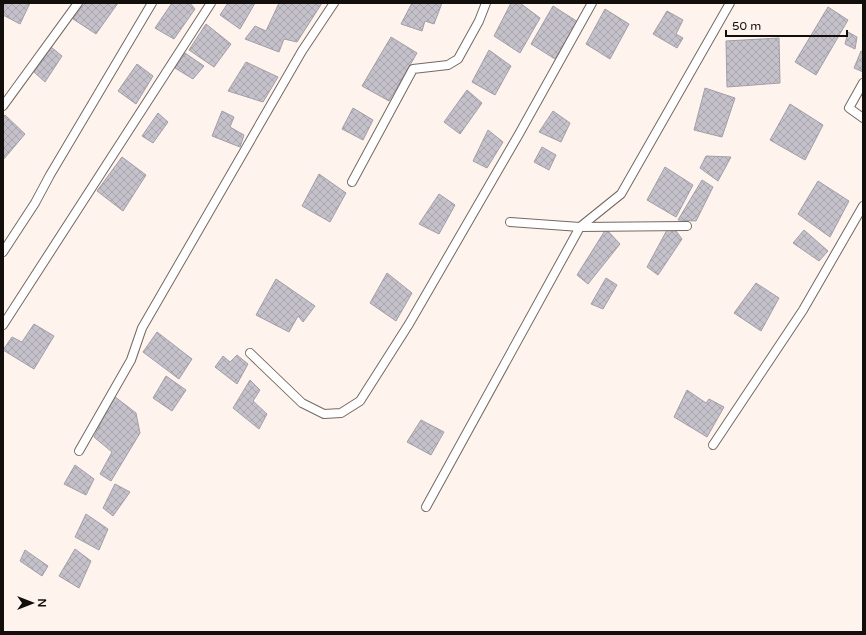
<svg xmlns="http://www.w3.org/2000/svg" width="866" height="635" viewBox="0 0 866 635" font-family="'Varela Round',sans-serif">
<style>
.building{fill:url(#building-cross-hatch);stroke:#a29ea8}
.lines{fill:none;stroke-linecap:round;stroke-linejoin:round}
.service-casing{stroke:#736963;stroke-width:10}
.service{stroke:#fff;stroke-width:8}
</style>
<defs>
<pattern id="building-cross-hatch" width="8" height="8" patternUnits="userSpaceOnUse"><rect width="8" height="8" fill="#c5c1cb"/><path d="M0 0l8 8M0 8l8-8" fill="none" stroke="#a8a5ad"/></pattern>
</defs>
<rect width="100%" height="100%" fill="#fff4ed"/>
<g class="building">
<path d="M3 3H30L20 24 3 15Z"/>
<path d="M85 3H118L96 34 73 19Z"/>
<path d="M172 3H190L195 9 174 39 155 28Z"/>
<path d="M228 3H255L240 29 220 15Z"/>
<path d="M279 3H322L297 42 284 39 279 52 245 39 255 26 266 31Z"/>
<path d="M412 3H442L434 24 425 21 422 31 401 24Z"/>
<path d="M511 3H520L540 18 520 53 494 36Z"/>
<path d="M553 6 578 22 555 59 531 44Z"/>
<path d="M828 7 848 20 816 75 795 62Z"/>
<path d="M605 9 629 24 610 59 586 44Z"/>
<path d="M667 11 683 20 676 34 683 38 677 48 653 34Z"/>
<path d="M206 24 231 44 214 67 189 50Z"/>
<path d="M848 32 857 37 855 49 845 44Z"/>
<path d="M391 37 417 53 389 101 362 86Z"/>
<path d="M779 38 780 83 727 87 726 41Z"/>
<path d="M51 47 62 56 45 82 34 72Z"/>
<path d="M489 50 511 66 495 95 472 82Z"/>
<path d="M861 51 863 52V72L854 68Z"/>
<path d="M185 53 204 66 193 79 175 68Z"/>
<path d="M246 62 278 77 263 102 228 91Z"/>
<path d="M137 64 153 76 136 104 118 91Z"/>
<path d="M705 88 735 98 722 137 694 130Z"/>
<path d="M467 90 482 103 460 134 444 122Z"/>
<path d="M790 104 823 125 805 160 770 140Z"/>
<path d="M353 108 373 120 363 140 342 129Z"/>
<path d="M222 111 234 117 230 127 244 135 240 147 212 136Z"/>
<path d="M553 111 570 123 561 142 539 132Z"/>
<path d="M158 113 168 122 153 143 142 136Z"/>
<path d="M5 115 25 134 3 160V118Z"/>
<path d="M488 130 503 142 487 168 473 161Z"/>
<path d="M542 147 556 155 549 170 534 162Z"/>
<path d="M706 156 731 157 718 181 700 168Z"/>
<path d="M122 157 146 175 123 211 97 191Z"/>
<path d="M665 167 693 185 676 217 647 200Z"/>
<path d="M319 174 346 193 330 222 302 206Z"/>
<path d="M702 180 713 187 696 221 678 220Z"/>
<path d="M818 181 849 201 830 237 798 214Z"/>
<path d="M439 194 455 205 439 234 419 224Z"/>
<path d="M606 229 620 244 588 284 577 275Z"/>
<path d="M667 230 676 231 682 239 658 275 647 267Z"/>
<path d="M804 230 828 251 819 261 793 243Z"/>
<path d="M387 273 412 293 396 321 370 303Z"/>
<path d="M606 278 617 285 603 309 591 304Z"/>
<path d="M276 279 315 306 303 322 298 316 289 332 256 315Z"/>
<path d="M756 283 779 298 761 331 734 313Z"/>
<path d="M34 324 54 336 34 369 3 350 12 337 22 342Z"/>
<path d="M157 332 192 359 179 379 143 352Z"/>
<path d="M237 355 248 364 237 384 215 367 223 356 230 362Z"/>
<path d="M166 376 186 390 172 411 153 398Z"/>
<path d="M250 380 260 390 253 401 267 414 259 429 233 408Z"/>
<path d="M687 390 706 403 709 399 724 407 707 437 674 417Z"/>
<path d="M114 396 136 413 140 433 111 481 100 474 112 452 94 437Z"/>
<path d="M421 420 444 432 431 455 407 442Z"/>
<path d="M75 465 94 479 86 495 64 484Z"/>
<path d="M115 484 130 492 113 516 103 508Z"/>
<path d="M86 514 108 529 99 550 75 537Z"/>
<path d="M75 549 91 561 79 588 59 576Z"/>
<path d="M25 550 48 566 42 576 20 561Z"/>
</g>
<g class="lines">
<g class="service-casing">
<g id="service">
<path d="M863 83 849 108 863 118"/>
<path d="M3 106 78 3"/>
<path d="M352 182 413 69 448 65 458 59 479 21 486 3"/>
<path d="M510 222 580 227 687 226"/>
<path d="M3 252 35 203 50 175 152 3"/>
<path d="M3 325 211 3"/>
<path d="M250 353 302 403 324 414 341 413 360 401 409 324 519 134 592 3"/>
<path d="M713 445 803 310 863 206"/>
<path d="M79 451 131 360 142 328 302 51 334 3"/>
<path d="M426 507 580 227 621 194 730 3"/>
</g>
</g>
<use href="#service" class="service"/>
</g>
<rect width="866" height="635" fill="none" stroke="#110e0b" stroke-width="8"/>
<g transform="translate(32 603) rotate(90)" stroke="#fff4ed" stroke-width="3" paint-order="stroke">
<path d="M0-3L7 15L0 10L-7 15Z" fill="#110e0b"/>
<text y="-6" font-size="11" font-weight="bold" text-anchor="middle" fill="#110e0b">N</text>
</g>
<path d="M726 30v6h121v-6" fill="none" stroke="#110e0b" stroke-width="2"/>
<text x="732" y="30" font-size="12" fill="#110e0b" stroke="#fff4ed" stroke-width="3" paint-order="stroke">50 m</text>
</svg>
